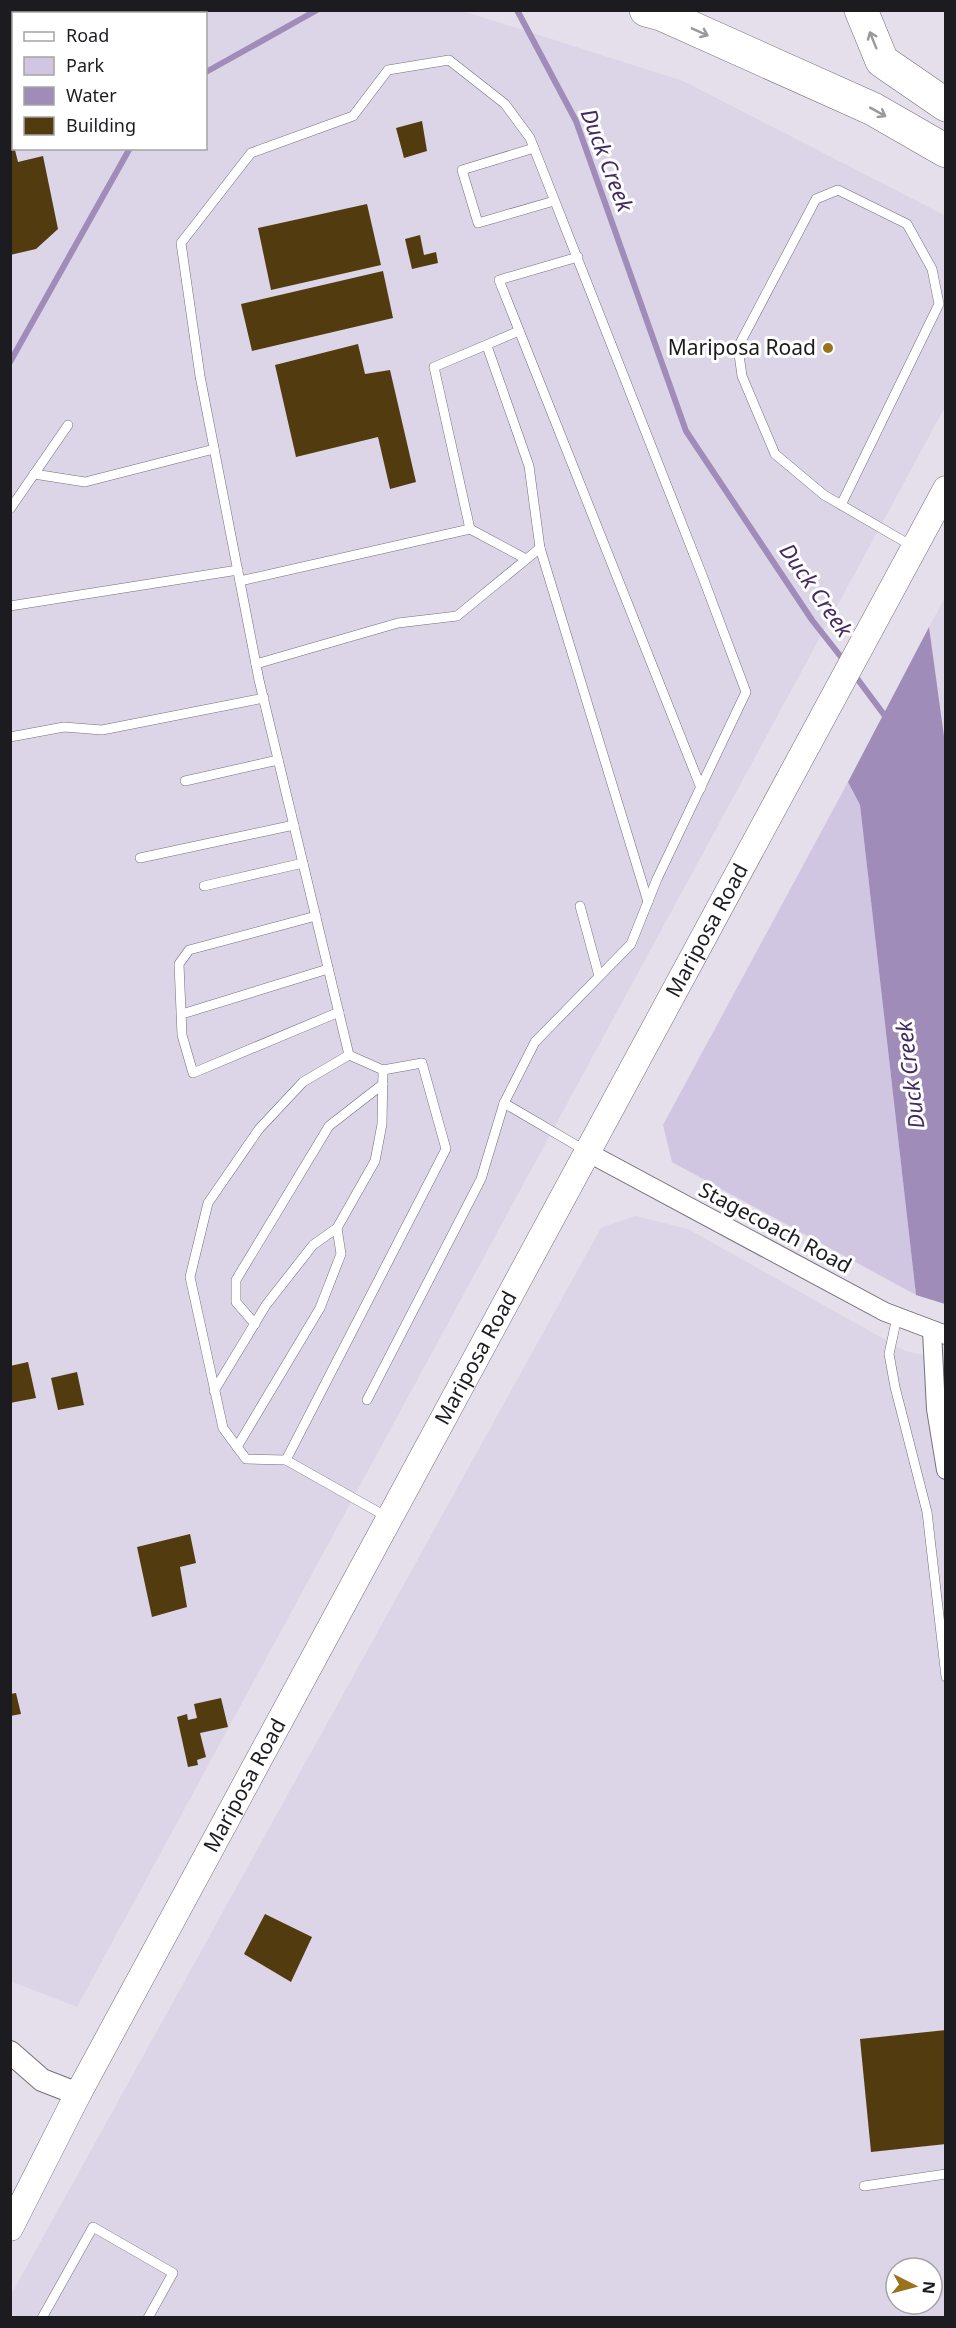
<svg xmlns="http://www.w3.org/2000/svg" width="956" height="2328" viewBox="0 0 956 2328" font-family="'Noto Sans',sans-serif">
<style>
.built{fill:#dcd4e7;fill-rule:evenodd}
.green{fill:#d1c6e2}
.water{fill:#a08cb9}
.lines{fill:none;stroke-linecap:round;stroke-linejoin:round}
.stream{stroke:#a08cb9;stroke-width:6}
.building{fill:#523c0f}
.service-casing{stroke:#746f7b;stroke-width:10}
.minor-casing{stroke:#746f7b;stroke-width:20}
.tertiary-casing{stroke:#746f7b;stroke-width:24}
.secondary-casing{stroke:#746f7b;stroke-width:27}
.motorway-casing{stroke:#746f7b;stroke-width:34}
.service{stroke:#fff;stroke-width:9}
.minor{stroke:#fff;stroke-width:18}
.tertiary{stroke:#fff;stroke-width:22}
.secondary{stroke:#fff;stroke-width:26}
.motorway{stroke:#fff;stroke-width:33}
.oneway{stroke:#99989a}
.poi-dot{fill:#99721e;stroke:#fff;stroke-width:2}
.labels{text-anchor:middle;stroke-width:6;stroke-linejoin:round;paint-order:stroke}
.poi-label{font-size:21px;fill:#1c1b1f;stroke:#fff;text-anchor:end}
.street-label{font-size:21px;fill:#1c1b1f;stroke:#fff}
.water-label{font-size:22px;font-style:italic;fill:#452a62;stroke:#fff}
</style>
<rect width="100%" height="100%" fill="#e4dfeb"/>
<g class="built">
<path d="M63 10 463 11 683 81 946 216 945 407 77 2007 10 1981V14ZM14 14H206V148H14Z"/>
<path d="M945 598V751L929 627Z"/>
<path d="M635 1216 688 1229 905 1351 945 1360V2317L11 2318V2295L601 1228ZM896 2268H932V2304H896Z"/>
</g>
<path class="green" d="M848 782 860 805 916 1295 672 1162 663 1125Z"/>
<path class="water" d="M929 627 946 751 945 1304 916 1295 860 805 848 782Z"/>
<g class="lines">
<g class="stream">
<path d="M517 10 576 121 686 431 812 620 845 662"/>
<path d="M206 72 317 10"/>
<path d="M10 362 130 148"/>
<path d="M853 673 888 720"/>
</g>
</g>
<g class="building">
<path d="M422 121 427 151 404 158 396 128Z"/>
<path d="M10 138H12L18 162 43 156 58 229 36 249 10 255Z"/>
<path d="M367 204 381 265 271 290 258 228Z"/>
<path d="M420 235 424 255 436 252 438 263 412 269 405 239Z"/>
<path d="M383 271 393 318 252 351 241 304Z"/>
<path d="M358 344 365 374 390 370 416 482 390 489 378 437 296 457 275 365Z"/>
<path d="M28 1362 36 1398 10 1403V1366Z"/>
<path d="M77 1372 84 1405 58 1410 51 1378Z"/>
<path d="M190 1534 196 1563 180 1567 187 1607 152 1617 137 1547Z"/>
<path d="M16 1693 21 1714 10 1716V1694Z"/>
<path d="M221 1698 228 1727 200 1733 206 1757 197 1760 198 1765 188 1767 177 1717 187 1714 188 1720 197 1718 194 1704Z"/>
<path d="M265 1914 312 1937 291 1982 244 1954Z"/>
<path d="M946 2030V2144L871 2152 860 2039Z"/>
</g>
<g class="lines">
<g class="service-casing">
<g id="service">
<path d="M534 148 462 170 478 223 554 201"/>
<path d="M578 257 499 280 701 788"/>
<path d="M487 346 529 466 540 548"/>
<path d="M34 474 85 482 214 449"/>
<path d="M841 505 939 304 932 269 907 224 838 190 816 199 738 347 742 376 775 454 824 495 912 546"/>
<path d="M10 509 68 425"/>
<path d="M470 529 526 559"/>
<path d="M240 581 470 529 434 367 519 331"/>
<path d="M10 606 238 570"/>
<path d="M256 664 398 623 457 616 540 548 648 902"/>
<path d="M10 737 64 727 102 730 264 698"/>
<path d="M185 781 278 760"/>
<path d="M140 858 294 825"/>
<path d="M204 886 303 863"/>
<path d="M580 906 599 976"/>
<path d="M316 916 189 950 179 964 182 1035 193 1073 339 1012"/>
<path d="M182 1014 328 969"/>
<path d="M897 1317 889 1354 895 1387 927 1512 946 1677"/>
<path d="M255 1324 236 1302V1280L329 1126 383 1084"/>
<path d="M214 1391 266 1305 313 1245 337 1228"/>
<path d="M367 1400 481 1179 504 1103"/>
<path d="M237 1447 320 1308 341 1254 337 1228 375 1161 382 1124 383 1070"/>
<path d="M286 1460 246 1459 223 1428 190 1277 208 1203 259 1129 303 1082 349 1055"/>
<path d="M387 1517 286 1460 446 1149 422 1063 383 1070 349 1055 259 680 200 376 181 243 251 153 353 116 388 70 449 60 505 104 530 138 702 575 746 692 657 879 631 944 535 1042 504 1103 586 1151"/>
<path d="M864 2186 946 2174"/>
<path d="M42 2318 93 2227 173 2273 148 2318"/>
</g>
</g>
<g class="minor-casing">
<g id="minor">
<path d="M587 1152 885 1312 946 1335"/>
<path d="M932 1331 936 1409 946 1470"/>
</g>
</g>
<g class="tertiary-casing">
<path id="tertiary" d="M10 2052 42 2080 78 2094"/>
</g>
<g class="secondary-casing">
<g id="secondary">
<path id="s1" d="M10 2228 78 2094 946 489"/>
</g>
</g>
<g class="motorway-casing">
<g id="motorway">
<path d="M646 10 661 14 873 109 946 151"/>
<path d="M861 10 882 61 946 105"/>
</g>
</g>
<use href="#service" class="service"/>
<use href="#minor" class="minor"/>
<use href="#tertiary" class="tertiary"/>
<use href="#secondary" class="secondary"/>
<use href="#motorway" class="motorway"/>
</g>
<defs><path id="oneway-shaft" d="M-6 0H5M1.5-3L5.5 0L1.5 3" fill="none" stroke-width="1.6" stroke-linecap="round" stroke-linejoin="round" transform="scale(1.5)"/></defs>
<g class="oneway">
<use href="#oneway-shaft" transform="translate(700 32) rotate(24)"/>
<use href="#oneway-shaft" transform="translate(873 40) rotate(-112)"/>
<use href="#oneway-shaft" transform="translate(878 112) rotate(29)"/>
</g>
<circle class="poi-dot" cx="828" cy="348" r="6"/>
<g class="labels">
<g class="poi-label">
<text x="816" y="355">Mariposa Road</text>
</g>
<g class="street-label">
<text dy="7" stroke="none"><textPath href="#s1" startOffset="1473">Mariposa Road</textPath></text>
<text transform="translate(775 1228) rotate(28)" y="7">Stagecoach Road</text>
<text dy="7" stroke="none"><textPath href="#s1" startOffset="987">Mariposa Road</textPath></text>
<text dy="7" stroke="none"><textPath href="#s1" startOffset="501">Mariposa Road</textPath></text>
</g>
<g class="water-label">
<text transform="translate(607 160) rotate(69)" y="8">Duck Creek</text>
<text transform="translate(816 590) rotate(55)" y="8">Duck Creek</text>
<text transform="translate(910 1075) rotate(-97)" y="8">Duck Creek</text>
</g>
</g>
<rect width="956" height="2328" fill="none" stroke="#1c1b1f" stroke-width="24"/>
<rect x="12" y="12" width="195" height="138" fill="#ffffff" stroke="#a4a4a5" stroke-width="1.5"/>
<rect x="24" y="32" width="30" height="9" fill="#ffffff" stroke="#a4a4a5" stroke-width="1.5"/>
<text x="66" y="42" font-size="18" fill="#1c1b1f">Road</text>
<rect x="24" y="57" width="30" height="18" fill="#d1c6e2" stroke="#a4a4a5" stroke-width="1.5"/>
<text x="66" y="72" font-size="18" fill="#1c1b1f">Park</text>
<rect x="24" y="87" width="30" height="18" fill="#a08cb9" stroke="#a4a4a5" stroke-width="1.5"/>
<text x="66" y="102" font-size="18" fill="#1c1b1f">Water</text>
<rect x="24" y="117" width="30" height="18" fill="#523c0f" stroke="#a4a4a5" stroke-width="1.5"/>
<text x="66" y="132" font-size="18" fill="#1c1b1f">Building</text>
<g transform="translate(914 2286) rotate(96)"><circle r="28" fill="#ffffff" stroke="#a4a4a5" stroke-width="1.5"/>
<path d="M0-4.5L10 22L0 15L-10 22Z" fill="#99721e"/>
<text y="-9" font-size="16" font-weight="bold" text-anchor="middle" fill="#1c1b1f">N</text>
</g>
</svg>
